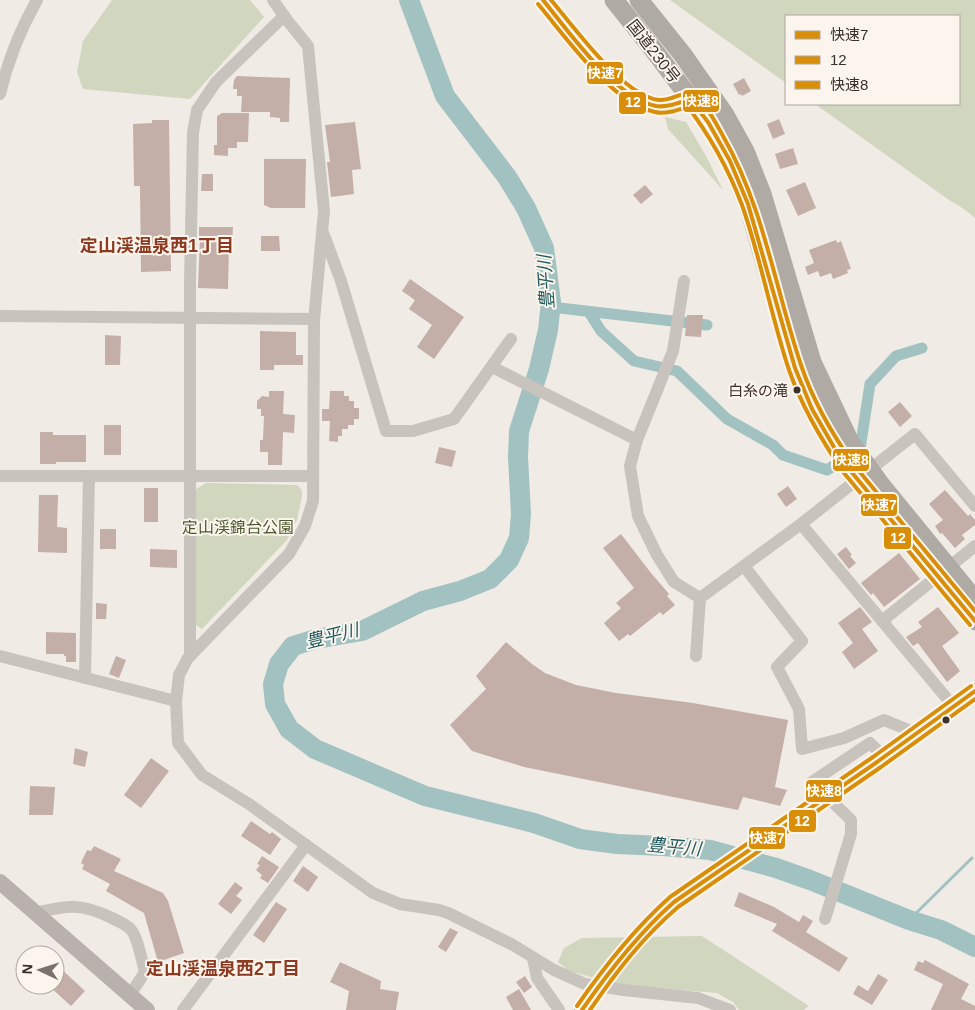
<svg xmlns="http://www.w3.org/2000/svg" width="975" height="1010" viewBox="0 0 975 1010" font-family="Helvetica,'Noto Sans JP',sans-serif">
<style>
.green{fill:#d1d6bf}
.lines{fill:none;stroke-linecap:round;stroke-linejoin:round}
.stream{stroke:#a1c2c1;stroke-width:3}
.canal{stroke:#a1c2c1;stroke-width:11}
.river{stroke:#a1c2c1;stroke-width:20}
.building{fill:#c3afa7}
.minor{stroke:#c9c3be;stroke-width:12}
.major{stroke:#b8b1ad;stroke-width:16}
.highway{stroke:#afaaa4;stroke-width:19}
.major-bridge{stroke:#b8b1ad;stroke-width:16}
.bus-1-casing{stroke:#fbf5ee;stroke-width:8}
.bus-2-casing{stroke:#fbf5ee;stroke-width:8}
.bus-3-casing{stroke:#fbf5ee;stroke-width:8}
.bus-1{stroke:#d88e09;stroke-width:4}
.bus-2{stroke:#d88e09;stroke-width:4}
.bus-3{stroke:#d88e09;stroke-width:4}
.bus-dot{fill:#3b302b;stroke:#fbf5ee;stroke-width:2}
.labels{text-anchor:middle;stroke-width:4;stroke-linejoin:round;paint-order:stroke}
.bus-label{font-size:15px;fill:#3b302b;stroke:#fbf5ee;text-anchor:end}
.street-label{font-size:16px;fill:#3b302b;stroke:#fbf5ee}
.park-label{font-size:16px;fill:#4a5a2e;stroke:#fbf5ee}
.neighbourhood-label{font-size:18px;font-weight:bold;fill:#8c3b22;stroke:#fbf5ee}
.water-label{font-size:18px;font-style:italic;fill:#1f5a5e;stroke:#fbf5ee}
.line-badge{stroke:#fbf5ee;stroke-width:2}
.badge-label{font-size:14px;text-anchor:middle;font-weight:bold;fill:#fff}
</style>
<rect width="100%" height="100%" fill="#f0ebe5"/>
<g class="green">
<path d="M112 0H250L264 17 190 99 83 89 77 72 83 41Z"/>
<path d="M670 0H975V218L964 209 949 200 815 104H959V16H786V83Z"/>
<path d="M665 117 686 122 706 156 723 190 668 129Z"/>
<path d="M206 483 297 485 302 490V496L297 520 287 540 202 629 194 624 195 490Z"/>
<path d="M702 936 809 1006 803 1010H739L733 1002 717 993 621 985 569 971 558 962 564 948 582 938Z"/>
</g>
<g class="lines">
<path class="stream" d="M909 920 972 858"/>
<g class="canal">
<path d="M551 307 707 325"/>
<path d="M589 312 601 331 634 361 677 371 727 419 773 445 783 455 827 470 860 449 870 384 896 356 922 348"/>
</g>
<path class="river" d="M409 0 445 96 507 177 526 208 544 248 551 302 548 330 539 369 519 431 518 457 521 514 519 538 509 560 490 579 460 591 423 601 362 631 316 639 293 646 279 664 273 684 275 704 289 729 315 749 425 796 534 823 580 839 617 844 663 846 710 850 776 868 810 880 909 920 941 930 975 947"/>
</g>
<g class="building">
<path d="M237 76 290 78 289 122H280V118L270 117V112H241L242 96H237V89H233L234 80Z"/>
<path d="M744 78 751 91 742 96 741 94 739 95 733 84Z"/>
<path d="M222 113H249L248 142H237V148H228V156L214 155V145H217V116Z"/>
<path d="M779 119 785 134 773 139 767 124Z"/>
<path d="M152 120H169L171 271 141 272 140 186H134L133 124 152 123Z"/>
<path d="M355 122 361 169 352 170 354 194 331 197 327 162H330L325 125Z"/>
<path d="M793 148 798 164 780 169 775 154Z"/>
<path d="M264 159H306L305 208H271L264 205Z"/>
<path d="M202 174H213V191H201Z"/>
<path d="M805 182 816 208 798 216 786 190Z"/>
<path d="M645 185 653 194 641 204 633 195Z"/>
<path d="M199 227H233L232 244H229L228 289 198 288 200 237H199Z"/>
<path d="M261 236H279L280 251H261Z"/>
<path d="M836 240 837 243 841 241 851 269 847 270 848 273 833 279 831 273 820 277 818 271 808 275 805 267 814 263 809 250Z"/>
<path d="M410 279 464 317 434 359 417 347 432 325 409 309 415 300 402 291Z"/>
<path d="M687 315H703L701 337 685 336Z"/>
<path d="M260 331 296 332V355H303V365H274V370H260Z"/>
<path d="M105 335 121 336 120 365H105Z"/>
<path d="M269 391H284L283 414 295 415 294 433 283 432 282 465H268V452H260V440H263L264 416H261V409H257V401L262 396 269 397Z"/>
<path d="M330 391H344V396H349V401H354V408H359V419H354V425H348V429H342V436H338V442L329 441 330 421H322V409H329Z"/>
<path d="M900 402 912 416 900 427 888 412Z"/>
<rect x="104" y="425" width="17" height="30"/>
<path d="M40 432H53V435H86V462H56V464H40Z"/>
<path d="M439 447 456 451 452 467 435 463Z"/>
<path d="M788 486 797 499 786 507 777 494Z"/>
<rect x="144" y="488" width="14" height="34"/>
<path d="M945 490 968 516 970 514 975 520V525L962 535 965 539 955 548 942 533 940 534 935 526 943 520 929 504Z"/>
<path d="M39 495H58L57 527 67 528V553L38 552Z"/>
<rect x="100" y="529" width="16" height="20"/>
<path d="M621 534 651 573 669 594 667 596 675 605 663 615 660 612 630 636 628 634 619 641 604 623 621 608 616 603 634 588 603 548Z"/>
<path d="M846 547 852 555 850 556 856 563 849 569 837 554Z"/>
<path d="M150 549 177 550V568L150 567Z"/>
<path d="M899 553 920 579 884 607 873 593 871 595 861 583Z"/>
<path d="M96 603 107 604 106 619H96Z"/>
<path d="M860 607 872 622 862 629 878 651 854 669 842 652 853 643 838 623Z"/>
<path d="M938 607 959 633 942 646 960 671 947 682 918 643 913 646 906 637 922 627 918 622Z"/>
<path d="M46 632 76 633V662H66V656H64V654H46Z"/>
<path d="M506 642 532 664 545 673 576 685 616 693 693 703 788 720 775 787 787 790 780 806 743 797 738 810 524 767 472 751 450 725 486 689 476 676Z"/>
<path d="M116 656 126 660 119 678 109 674Z"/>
<path d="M75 748 88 752 85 767 73 764Z"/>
<path d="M151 758 169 771 141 808 124 795Z"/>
<path d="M30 786 55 787 53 815H29Z"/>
<path d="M251 821 270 834 272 832 281 839 270 855 241 836Z"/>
<path d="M94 846 121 859 114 871 163 893 168 901 184 953 158 962 144 913 106 891 110 884 82 869 84 865 81 863 87 850 91 851Z"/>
<path d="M262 856 279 867 268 883 260 878 262 875 256 870 260 865 257 864Z"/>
<path d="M303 866 318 877 308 892 293 881Z"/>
<path d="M235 882 243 888 236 896 242 900 231 914 218 904Z"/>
<path d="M739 892 774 907 799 922 803 915 813 921 806 932 848 958 839 972 772 931 777 924 734 906Z"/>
<path d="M276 902 287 909 264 943 253 935Z"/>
<path d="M450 928 458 932 446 952 438 947Z"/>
<path d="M925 960 969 984 961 999 975 1006V1010H931L943 984 914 970 918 961 923 963Z"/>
<path d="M340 962 381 981 380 989 399 992 396 1010H346L349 991 330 982Z"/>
<path d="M59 967 85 991 71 1006 48 985H55V972Z"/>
<path d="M878 974 888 980 872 1005 853 994 858 985 868 991Z"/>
<path d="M525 976 532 987 524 993 516 982Z"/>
<path d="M519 989 531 1010H513L506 997Z"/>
</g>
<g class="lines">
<g class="minor">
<path d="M273 0 287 20 308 46 324 211 314 321 313 501 305 526 289 554 188 658 179 675 176 701 178 743 202 775 249 804 373 893 400 904 439 910 448 913 513 945 554 970 585 984 624 990 698 998 730 1010"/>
<path d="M543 0C567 28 620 102 656 106 673 108 693 98 707 90"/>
<path d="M0 94C8 60 20 30 37 0"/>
<path d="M324 235 341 281 386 431H413L454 419 511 339"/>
<path d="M684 281 673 351 637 440 630 466 638 516 657 555 674 582 700 598"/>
<path d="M0 316 314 319"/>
<path d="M492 367 637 440"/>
<path d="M0 476H313"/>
<path d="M801 524 954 707"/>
<path d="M744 566 802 641 777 667 799 709 802 749 844 738 884 720 916 733"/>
<path d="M882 621 975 546"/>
<path d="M0 656 176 701"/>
<path d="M190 656V282L193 133 197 110 216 82 284 16"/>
<path d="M696 656 700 598 801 524 915 434 975 506"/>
<path d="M85 678 89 476"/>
<path d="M36 913C69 905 81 903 112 918 119 922 127 924 132 931 138 939 142 961 145 972L130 995"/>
<path d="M825 919 851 834V820L812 782 870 743 884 757"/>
<path d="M533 958 537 978 559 1010"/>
<path d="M183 1010 306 845"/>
</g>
<g class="major">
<path d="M877 762 975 691"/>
<path d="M0 882 147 1010"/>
</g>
<g class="highway">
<path d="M614 0 653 49 708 122 730 161 748 204 795 368 812 409 835 449 857 480 975 621"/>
<path d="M639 0 683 55 725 115 745 151 762 194 812 362 850 442 881 485 975 600"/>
</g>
<path class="major-bridge" d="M582 1010C610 969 636 934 674 902L877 762"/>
<g class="bus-1-casing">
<g id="bus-1">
<path d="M543 0C569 32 615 98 656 106 668 108 680 102 690 99"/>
<path d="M690 99 708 122 730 161 748 204 795 368 812 409 835 449 849 469 975 621"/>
<path d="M582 1010C609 971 638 934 674 902L877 762 975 691"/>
</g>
</g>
<g class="bus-2-casing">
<g id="bus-2">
<path d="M538 4C566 37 611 103 655 112 667 115 680 109 692 105"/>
<path d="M685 103C709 134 728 168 742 205 761 259 771 316 789 370 802 407 822 441 844 473L970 625"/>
<path d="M590 1010C616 972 643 937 678 907L881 767 975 699"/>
</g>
</g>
<g class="bus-3-casing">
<g id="bus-3">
<path d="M551 0C574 27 623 96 659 100 671 101 681 92 692 93 706 104 715 121 723 136 764 208 775 288 801 365 813 401 832 434 854 465L975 611"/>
<path d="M577 1006C604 967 633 930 670 897L873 757 971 686"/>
</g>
</g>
<use href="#bus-1" class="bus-1"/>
<use href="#bus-2" class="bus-2"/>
<use href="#bus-3" class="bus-3"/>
</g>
<g class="bus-dot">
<circle cx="797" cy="390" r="4.5"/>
<circle cx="946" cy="720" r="4.5"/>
</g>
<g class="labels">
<g class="bus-label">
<text x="788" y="396">白糸の滝</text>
</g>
<g class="street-label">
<text transform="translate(654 51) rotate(52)" y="6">国道230号</text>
</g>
<g class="park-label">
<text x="238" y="533">定山渓錦台公園</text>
</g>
<g class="neighbourhood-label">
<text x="157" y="252">定山渓温泉西1丁目</text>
<text x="223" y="975">定山渓温泉西2丁目</text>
</g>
<g class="water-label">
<text transform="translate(546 282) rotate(-94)" y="6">豊平川</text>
<text transform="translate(332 636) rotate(-14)" y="6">豊平川</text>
<text transform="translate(674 847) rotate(5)" y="6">豊平川</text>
</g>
</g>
<g class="line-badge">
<rect x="586" y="61" width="38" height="24" rx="5" fill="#d88e09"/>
<rect x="682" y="89" width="38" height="24" rx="5" fill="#d88e09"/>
<rect x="618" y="91" width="29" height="24" rx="5" fill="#d88e09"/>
<rect x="832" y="448" width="38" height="24" rx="5" fill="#d88e09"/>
<rect x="860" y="493" width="38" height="24" rx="5" fill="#d88e09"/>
<rect x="883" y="526" width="29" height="24" rx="5" fill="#d88e09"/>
<rect x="805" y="779" width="38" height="24" rx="5" fill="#d88e09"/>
<rect x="788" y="809" width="29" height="24" rx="5" fill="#d88e09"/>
<rect x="748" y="826" width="38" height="24" rx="5" fill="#d88e09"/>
</g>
<g class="badge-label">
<text x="605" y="78">快速7</text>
<text x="701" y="106">快速8</text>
<text x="633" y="107">12</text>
<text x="851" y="465">快速8</text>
<text x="879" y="510">快速7</text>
<text x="898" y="543">12</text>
<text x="824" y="796">快速8</text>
<text x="802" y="826">12</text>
<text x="767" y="843">快速7</text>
</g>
<rect x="785" y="15" width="175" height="90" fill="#fbf5ee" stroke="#aea6a0"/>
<rect x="795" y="31" width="25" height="8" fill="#d88e09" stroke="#aea6a0"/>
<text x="830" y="40" font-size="15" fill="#3b302b">快速7</text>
<rect x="795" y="56" width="25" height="8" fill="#d88e09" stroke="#aea6a0"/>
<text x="830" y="65" font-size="15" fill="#3b302b">12</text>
<rect x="795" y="81" width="25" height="8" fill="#d88e09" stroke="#aea6a0"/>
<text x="830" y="90" font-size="15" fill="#3b302b">快速8</text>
<g transform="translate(40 970) rotate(274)"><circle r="24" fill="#fbf5ee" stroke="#aea6a0"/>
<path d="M0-4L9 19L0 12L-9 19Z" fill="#7a716c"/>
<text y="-8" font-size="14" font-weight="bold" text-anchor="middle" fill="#3b302b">N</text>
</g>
</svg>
